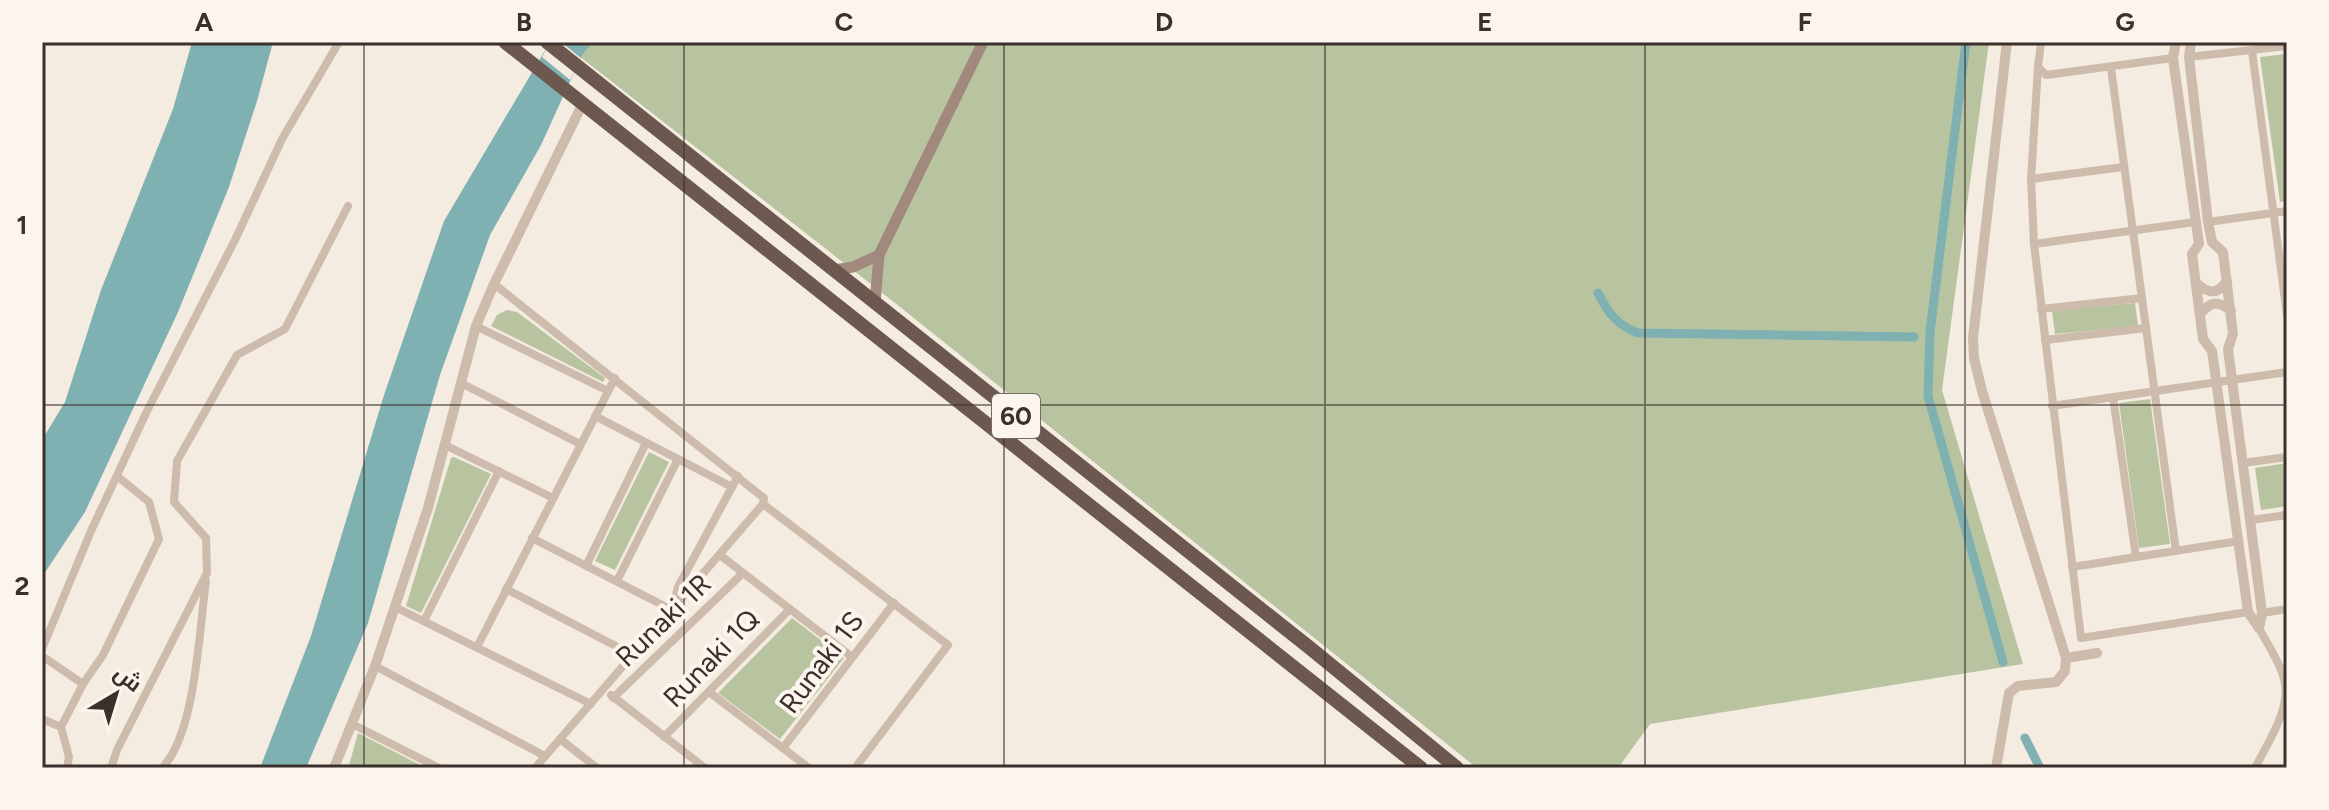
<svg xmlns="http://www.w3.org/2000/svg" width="2329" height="810" viewBox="0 0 2329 810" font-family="Figtree,Cairo,sans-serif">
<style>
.green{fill:#b8c4a0}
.water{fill:#7fb0b2}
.pier{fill:#f4ebe1}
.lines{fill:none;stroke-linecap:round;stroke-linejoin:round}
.canal{stroke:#7fb0b2;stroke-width:9}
.minor{stroke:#cdbbac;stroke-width:8}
.tertiary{stroke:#cdbbac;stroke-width:10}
.secondary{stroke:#a18a7d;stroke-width:11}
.trunk{stroke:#6c584f;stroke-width:14}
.grid{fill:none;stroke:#3b302b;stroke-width:2;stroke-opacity:0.55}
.labels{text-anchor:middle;stroke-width:8;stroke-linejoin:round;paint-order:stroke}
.shield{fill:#fbf5ee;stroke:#756b66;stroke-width:2}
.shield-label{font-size:26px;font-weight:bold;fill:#3b302b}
.street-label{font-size:28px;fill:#3b302b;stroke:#fbf5ee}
.neatline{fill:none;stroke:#3b302b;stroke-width:3}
.grid-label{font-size:26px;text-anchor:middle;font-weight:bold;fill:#3b302b}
</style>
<rect width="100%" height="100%" fill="#f4ebe1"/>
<g class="green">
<path d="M561 42H1989L1942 390 2023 664 1650 724 1618 768H1477L890 299Z"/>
<path d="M2286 54 2287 201 2280 202 2260 57Z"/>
<path d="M2135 303 2138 326 2055 334 2052 311Z"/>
<path d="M507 310 517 312 605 378 603 382 491 326 497 315Z"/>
<path d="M2150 399 2170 544 2139 548 2119 403Z"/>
<path d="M649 452 669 462 615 570 595 561Z"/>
<path d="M454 457 491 474 421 613 406 606 451 458Z"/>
<path d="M2287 463V506L2261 510 2255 468Z"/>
<path d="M792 618 844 658 780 739 718 693Z"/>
<path d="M358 733 426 768H355L349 765Z"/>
</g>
<g class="water">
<path d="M192 42H273L257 101 229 187 178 312 85 512 42 577V440L65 402 101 290 173 109Z"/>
<path d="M550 42H593L582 55 541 145 490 235 440 375 368 623 306 768H260L311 636 384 395 444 221Z"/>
</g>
<path class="pier" d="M550 42H561L581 58 570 80 542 57Z"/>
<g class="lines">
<g class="canal">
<path d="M1966 42 1930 332 1928 396 2003 662"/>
<path d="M1598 293C1608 313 1617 325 1638 333L1914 337"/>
<path d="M2025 738 2040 768"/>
</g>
<g class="minor">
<path d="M2041 42 2038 67 2046 75 2173 58"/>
<path d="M2252 51 2287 315"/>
<path d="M2189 57 2287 46"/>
<path d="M2038 67 2031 179 2034 244 2081 638 2248 612"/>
<path d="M2111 68 2176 551"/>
<path d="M2031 179 2123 167"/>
<path d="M2208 222 2287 211"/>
<path d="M2034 244 2195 222"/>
<path d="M494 284 764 498 763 504 535 768"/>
<path d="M2041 309 2142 298"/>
<path d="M476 326 608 391"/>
<path d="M2045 340 2146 328"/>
<path d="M461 383 580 444"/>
<path d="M2113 397 2136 557"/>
<path d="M2052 406 2287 372"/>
<path d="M595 416 732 487"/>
<path d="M445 445 553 498"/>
<path d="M2243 463 2287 457"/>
<path d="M763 504 948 645 855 768"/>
<path d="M2251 520 2287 515"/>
<path d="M532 538 672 610 678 587 738 476"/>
<path d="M720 555 852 657"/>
<path d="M586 566 646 443"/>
<path d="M2072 567 2239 541"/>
<path d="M617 581 678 459"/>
<path d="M506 589 633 655"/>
<path d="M395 607 591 704"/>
<path d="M2262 613 2287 609"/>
<path d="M424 621 499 471"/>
<path d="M477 647 615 378"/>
<path d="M42 649 91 531 147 411 235 240 282 139 339 42"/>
<path d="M42 656 83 684"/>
<path d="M375 666 545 756"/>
<path d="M709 692 809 768"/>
<path d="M611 695 705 768"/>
<path d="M613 698 743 573"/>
<path d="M42 719 61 727 69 757 67 768"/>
<path d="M352 724 439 768"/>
<path d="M61 727 83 684 103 655 159 539 149 502 117 476"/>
<path d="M664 737 790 609"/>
<path d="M560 739 597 768"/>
<path d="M783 748 894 603"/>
<path d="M111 768 117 750 207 573 206 538 174 502 177 461 237 355 285 329 348 206"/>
<path d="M162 768C196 733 199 630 206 581"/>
<path d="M2255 768C2267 744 2292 708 2284 679 2280 662 2267 644 2259 628"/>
</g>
<g class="tertiary">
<path d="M2007 42 1973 338 1974 358 1982 391 2066 658"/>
<path d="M2176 42 2173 58 2199 244 2192 254 2203 339 2212 351 2248 612 2259 628"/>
<path d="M2191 42 2189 57 2208 222 2212 242 2223 252 2233 334 2228 349 2262 613 2259 628"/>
<path d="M2196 283C2209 294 2217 295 2227 281"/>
<path d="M2200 314C2211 301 2218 300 2231 311"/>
<path d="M334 768 375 666 428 508 476 326 494 284 583 103"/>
<path d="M1996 768 2009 693 2018 686 2056 682 2065 671 2066 658 2097 653"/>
</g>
<g class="secondary">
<path d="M834 270 853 267 879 255"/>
<path d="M875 303 879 255 983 42"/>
</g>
<g class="trunk">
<path d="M505 42 1421 768"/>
<path d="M547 42 1310 648 1457 768"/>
</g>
</g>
<path class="grid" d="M364 42V768M684 42V768M1004 42V768M1325 42V768M1645 42V768M1965 42V768M42 405H2287"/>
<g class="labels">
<rect class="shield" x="992" y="394" width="48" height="44" rx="6"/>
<g class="shield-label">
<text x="1016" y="425">60</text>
</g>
<g class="street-label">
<text transform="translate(663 620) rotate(-44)" y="10">Runaki 1R</text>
<text transform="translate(711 658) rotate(-46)" y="10">Runaki 1Q</text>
<text transform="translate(821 662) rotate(-53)" y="10">Runaki 1S</text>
</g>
</g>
<rect width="2329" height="810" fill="none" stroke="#fbf5ee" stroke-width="88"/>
<g transform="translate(116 694) rotate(38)" stroke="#fbf5ee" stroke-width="6" paint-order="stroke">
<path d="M0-6L14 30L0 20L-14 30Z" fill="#3b302b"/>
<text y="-12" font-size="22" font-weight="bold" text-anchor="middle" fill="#3b302b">ش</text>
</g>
<rect x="44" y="44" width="2241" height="722" class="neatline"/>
<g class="grid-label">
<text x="204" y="31">A</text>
<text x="524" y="31">B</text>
<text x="844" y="31">C</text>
<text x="1164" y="31">D</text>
<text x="1485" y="31">E</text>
<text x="1805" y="31">F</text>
<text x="2125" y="31">G</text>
<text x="22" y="234">1</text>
<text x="22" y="595">2</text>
</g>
</svg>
